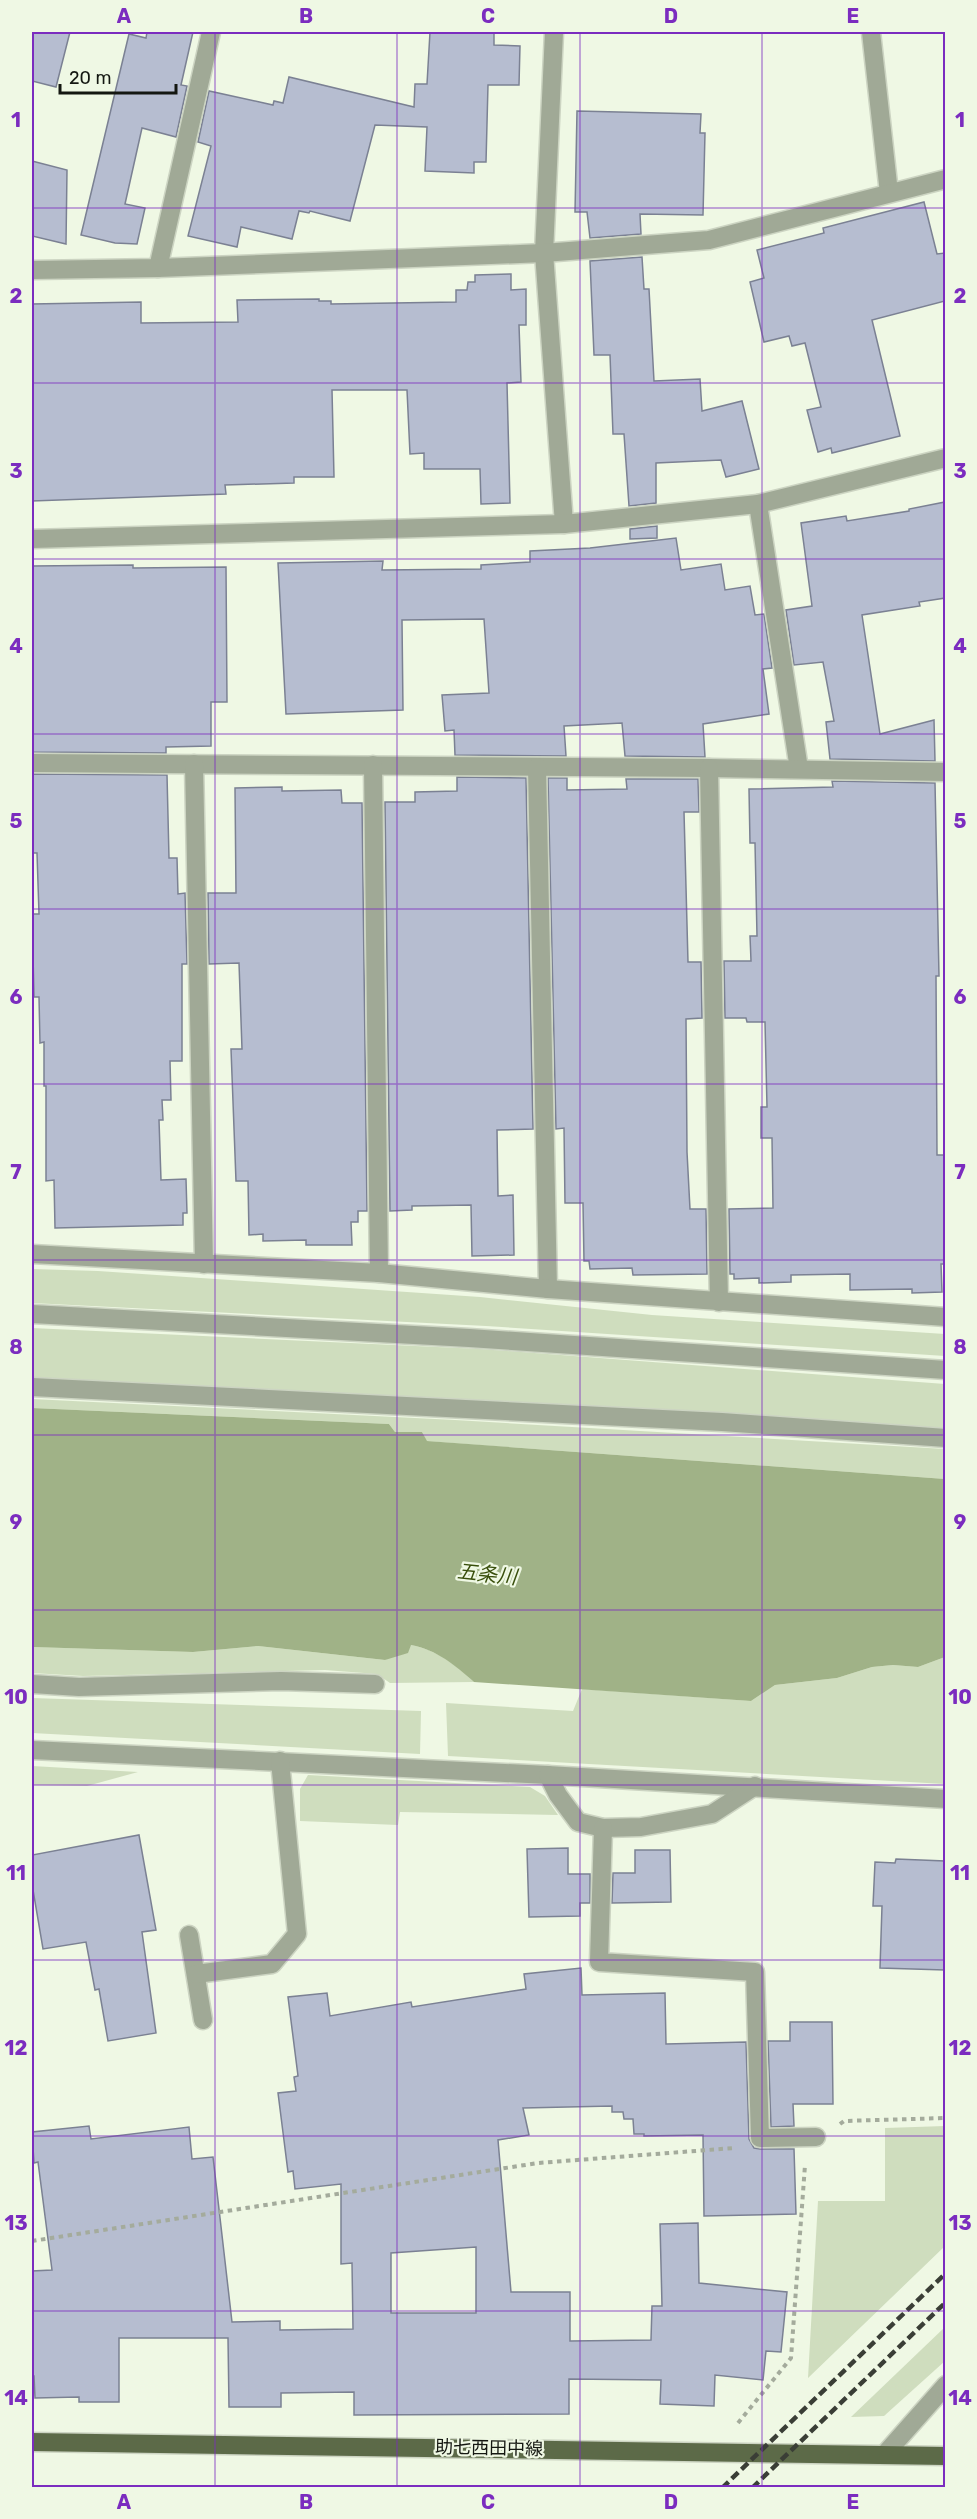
<svg xmlns="http://www.w3.org/2000/svg" width="977" height="2519" viewBox="0 0 977 2519" font-family="Rubik,'Noto Sans JP',sans-serif">
<style>
.green{fill:#cfddbe}
.water{fill:#a0b287}
.building{fill:#b6bdd0;stroke:#7b8193;stroke-width:1.5;fill-rule:evenodd}
.lines{fill:none;stroke-linecap:round;stroke-linejoin:round}
.minor-casing{stroke:#ccd4c2;stroke-width:21}
.major-casing{stroke:#ccd4c2;stroke-width:21}
.path{stroke:#a4ab9c;stroke-width:4;stroke-dasharray:4.5 4.5;stroke-linecap:butt}
.minor{stroke:#a0a996;stroke-width:18}
.major{stroke:#5c6a48;stroke-width:18}
.rail{stroke:#3a3e36;stroke-width:4.5;stroke-dasharray:9 4.5;stroke-linecap:butt}
.grid{fill:none;stroke:#7b2cbf;stroke-width:1.5;stroke-opacity:0.55}
.labels{text-anchor:middle;stroke-width:4.5;stroke-linejoin:round;paint-order:stroke}
.street-label{font-size:18px;fill:#141711;stroke:#eff8e4}
.water-label{font-size:20px;font-style:italic;fill:#394f0c;stroke:#eff8e4}
.neatline{fill:none;stroke:#7b2cbf;stroke-width:2}
.grid-label{font-size:20px;text-anchor:middle;font-weight:bold;fill:#7b2cbf}
</style>
<rect width="100%" height="100%" fill="#eff8e4"/>
<g class="green">
<path d="M32 1269 98 1271 480 1297 652 1315 945 1334V1356L486 1326 32 1303Z"/>
<path d="M32 1328 480 1349 945 1384V1431L32 1379Z"/>
<path d="M32 1399 455 1420 945 1449V1479L426 1441 422 1432H395L389 1424 32 1408Z"/>
<path d="M411 1645C437 1650 455 1664 474 1682L390 1683 377 1674 325 1670 83 1676 32 1673V1647L193 1652 258 1646 385 1660Z"/>
<path d="M945 1657V1784L448 1756 446 1703 573 1711 582 1689 751 1701 775 1685 837 1678 872 1667 893 1665 918 1667Z"/>
<path d="M32 1698 421 1711 420 1754 32 1733Z"/>
<path d="M32 1766 138 1772 87 1786 32 1785Z"/>
<path d="M308 1775 530 1787 545 1796 558 1815 400 1812 398 1825 300 1821V1789Z"/>
<path d="M945 2126V2246L808 2378 818 2201H885V2128Z"/>
<path d="M945 2327V2361L884 2416 851 2417Z"/>
</g>
<path class="water" d="M32 1408 389 1424 395 1432H422L427 1441 945 1479V1657L918 1667 893 1665 872 1667 837 1678 775 1685 751 1701 474 1682C455 1665 437 1650 411 1645L408 1653 385 1660 258 1646 193 1652 32 1647Z"/>
<g class="building">
<path d="M32 32H70L56 87 32 81Z"/>
<path d="M147 32H193L181 85 187 86 176 137 142 128 125 204 145 208 137 244 115 243 81 235 129 34 146 38Z"/>
<path d="M430 32H494V45L520 46 519 85H488L486 162H474V173L425 171 427 127 375 125 350 221 310 211 309 213 299 211 292 239 241 227 237 247 188 236 211 146 198 142 209 91 273 105 274 101 283 103 289 77 414 107 415 84H427Z"/>
<path d="M577 111 701 114 700 133H705L703 215 640 214 641 234 590 238 587 212H575Z"/>
<path d="M32 161 67 170 66 244 32 236Z"/>
<path d="M924 202 937 254 945 253V301L872 320 900 436 832 453 831 448 818 452 807 410 821 407 805 343 792 346 789 336 764 342 750 282 764 278 757 250 824 233 823 228Z"/>
<path d="M642 257 644 289H649L654 381 700 379 702 411 742 401 759 469 726 477 721 460 656 463V503L629 506 624 434H613L610 355H594L590 261Z"/>
<path d="M511 274V290L526 289V325H519L521 382 507 383 510 503 481 504 480 469H424V453L410 454 407 390H332L334 477H294V483L225 485 226 494 32 501V304L141 302V323L238 322 237 300 319 299V301H331V304L456 302V290H467L468 282H475V275Z"/>
<path d="M945 502V598L919 602 920 606 862 615 880 734 934 720 935 761 830 759 826 722 834 721 823 662 794 665 786 610 812 606 801 523 846 516 847 521 909 511V509Z"/>
<path d="M657 526V538L630 539V529Z"/>
<path d="M676 538 681 570 721 564 725 590 750 586 755 615 764 614 772 668 763 669 769 714 703 724 705 757 625 756 622 723 564 726 566 756 455 755 454 730 445 731 442 695 489 693 484 619 402 620 403 710 286 714 278 563 383 561 382 570 481 569V565L530 562V551L590 548Z"/>
<path d="M133 565V568L226 567 227 702H211V746L166 747V753L32 752V566Z"/>
<path d="M32 774 167 775 169 858H177L178 894 185 893 187 964H182V1061H170L171 1100H162L163 1120H159L161 1180 186 1179 187 1213H183V1225L55 1228 54 1180 46 1181V1086H44V1042L40 1043 39 997H34L32 914H39L37 853H33Z"/>
<path d="M457 777 526 778 533 1129 497 1130 498 1196 513 1195 514 1255 472 1256 471 1205 412 1206V1210L390 1211 385 802H415V792L457 791Z"/>
<path d="M548 778H567V790L627 789 626 779H698L699 812H684L688 962H701L702 1018 686 1019 687 1152 690 1209H706L707 1274 633 1275 632 1268 590 1269 589 1261H584L583 1203H565L564 1128 556 1129Z"/>
<path d="M832 781 935 783 939 976H936L937 1155H945V1264H941L942 1292 912 1293V1289L850 1290V1274L791 1275V1282L759 1283V1278L734 1279V1274H730L729 1209 773 1208 772 1138H761V1107H767L765 1022H747L746 1018H725L724 961H751L750 936H757L755 843H750L749 789 833 787Z"/>
<path d="M282 787V791L341 790 342 803H362L367 1211H358V1222H351L352 1245H306V1240L263 1241V1234L249 1235 248 1181H236L231 1049H242L239 963 209 964 208 893H236L235 788Z"/>
<path d="M139 1835 156 1930 142 1932 156 2033 108 2041 99 1989 95 1990 86 1942 43 1949 32 1884V1855Z"/>
<path d="M568 1848V1874H590V1903H580V1916L529 1917 527 1849Z"/>
<path d="M635 1850H670L671 1902 612 1903 613 1873H635Z"/>
<path d="M896 1859 945 1861V1970L880 1968 882 1906H873L875 1862 895 1863Z"/>
<path d="M581 1968 582 1995 665 1993 666 2044 746 2042 749 2139 754 2148 760 2149H794L796 2214 704 2216 703 2135 644 2136V2134H634L633 2119H624L623 2112H612V2106L523 2108 529 2135 498 2140 511 2292H570V2341L651 2340 652 2306H662L660 2224 698 2223 699 2283 787 2292 781 2352 766 2351 763 2380 715 2375 714 2406 660 2404 661 2380 569 2379V2414L354 2415V2392L281 2393V2407H229L228 2338H119V2402H79V2397L35 2398 34 2376H32V2271L52 2270 38 2162 34 2163 32 2132 89 2126 91 2139 189 2127 192 2159 213 2157 232 2322 280 2321V2330L353 2329 352 2263 341 2264V2184L295 2189 293 2171 288 2172 278 2093 296 2091 294 2077 298 2076 288 1997 327 1993 330 2016 411 2002 412 2007 526 1989 524 1974ZM476 2247V2313H391V2253Z"/>
<path d="M790 2022H832L833 2104H793L794 2126 771 2127 768 2041H790Z"/>
</g>
<g class="lines">
<g class="minor-casing">
<g id="minor">
<path d="M554 32 544 253 564 524"/>
<path d="M871 32 889 193"/>
<path d="M158 268 211 32"/>
<path d="M32 270 158 268 544 253 709 240 946 179"/>
<path d="M758 504 799 769"/>
<path d="M32 539 564 524 758 504 946 458"/>
<path d="M32 763 709 768 946 772"/>
<path d="M194 764 204 1264"/>
<path d="M373 765 379 1273"/>
<path d="M537 767 548 1289"/>
<path d="M709 768 719 1302"/>
<path d="M32 1254 379 1273 548 1289 946 1317"/>
<path d="M32 1314 469 1338 946 1370"/>
<path d="M32 1387 722 1422 946 1438"/>
<path d="M32 1684 79 1687 281 1681 375 1684"/>
<path d="M32 1750 548 1775 946 1799"/>
<path d="M548 1775 558 1795 578 1822 603 1828 641 1827 712 1814 755 1786"/>
<path d="M603 1828 599 1962 755 1972 760 2138 816 2137"/>
<path d="M189 1935 203 2020"/>
<path d="M196 1974 272 1964 297 1934 280 1761"/>
<path d="M885 2454 946 2385"/>
</g>
</g>
<g class="major-casing">
<path id="major" d="M32 2442 946 2456"/>
</g>
<g class="path">
<path d="M840 2124 844 2121 946 2118"/>
<path d="M32 2241 538 2163 734 2148"/>
<path d="M738 2423 791 2358 805 2165"/>
</g>
<use href="#minor" class="minor"/>
<use href="#major" class="major"/>
<g class="rail">
<path d="M722 2488 946 2273"/>
<path d="M752 2488 946 2302"/>
</g>
</g>
<path class="grid" d="M215 32V2488M397 32V2488M580 32V2488M762 32V2488M32 208H946M32 383H946M32 559H946M32 734H946M32 909H946M32 1084H946M32 1260H946M32 1435H946M32 1610H946M32 1785H946M32 1960H946M32 2136H946M32 2311H946"/>
<g class="labels">
<g class="street-label">
<text transform="translate(489 2448) rotate(1)" y="6">助七西田中線</text>
</g>
<g class="water-label">
<text transform="translate(487 1574) rotate(6)" y="7">五条川</text>
</g>
</g>
<rect width="977" height="2519" fill="none" stroke="#eff8e4" stroke-width="66"/>
<path d="M60 84v9h116v-9" fill="none" stroke="#141711" stroke-width="3"/>
<text x="69" y="84" font-size="18" fill="#141711" stroke="#eff8e4" stroke-width="4.5" paint-order="stroke">20 m</text>
<rect x="33" y="33" width="911" height="2453" class="neatline"/>
<g class="grid-label">
<text x="124" y="23">A</text>
<text x="306" y="23">B</text>
<text x="488" y="23">C</text>
<text x="671" y="23">D</text>
<text x="853" y="23">E</text>
<text x="16" y="127">1</text>
<text x="960" y="127">1</text>
<text x="16" y="303">2</text>
<text x="960" y="303">2</text>
<text x="16" y="478">3</text>
<text x="960" y="478">3</text>
<text x="16" y="653">4</text>
<text x="960" y="653">4</text>
<text x="16" y="828">5</text>
<text x="960" y="828">5</text>
<text x="16" y="1004">6</text>
<text x="960" y="1004">6</text>
<text x="16" y="1179">7</text>
<text x="960" y="1179">7</text>
<text x="16" y="1354">8</text>
<text x="960" y="1354">8</text>
<text x="16" y="1529">9</text>
<text x="960" y="1529">9</text>
<text x="16" y="1704">10</text>
<text x="960" y="1704">10</text>
<text x="16" y="1880">11</text>
<text x="960" y="1880">11</text>
<text x="16" y="2055">12</text>
<text x="960" y="2055">12</text>
<text x="16" y="2230">13</text>
<text x="960" y="2230">13</text>
<text x="16" y="2405">14</text>
<text x="960" y="2405">14</text>
<text x="124" y="2509">A</text>
<text x="306" y="2509">B</text>
<text x="488" y="2509">C</text>
<text x="671" y="2509">D</text>
<text x="853" y="2509">E</text>
</g>
</svg>
